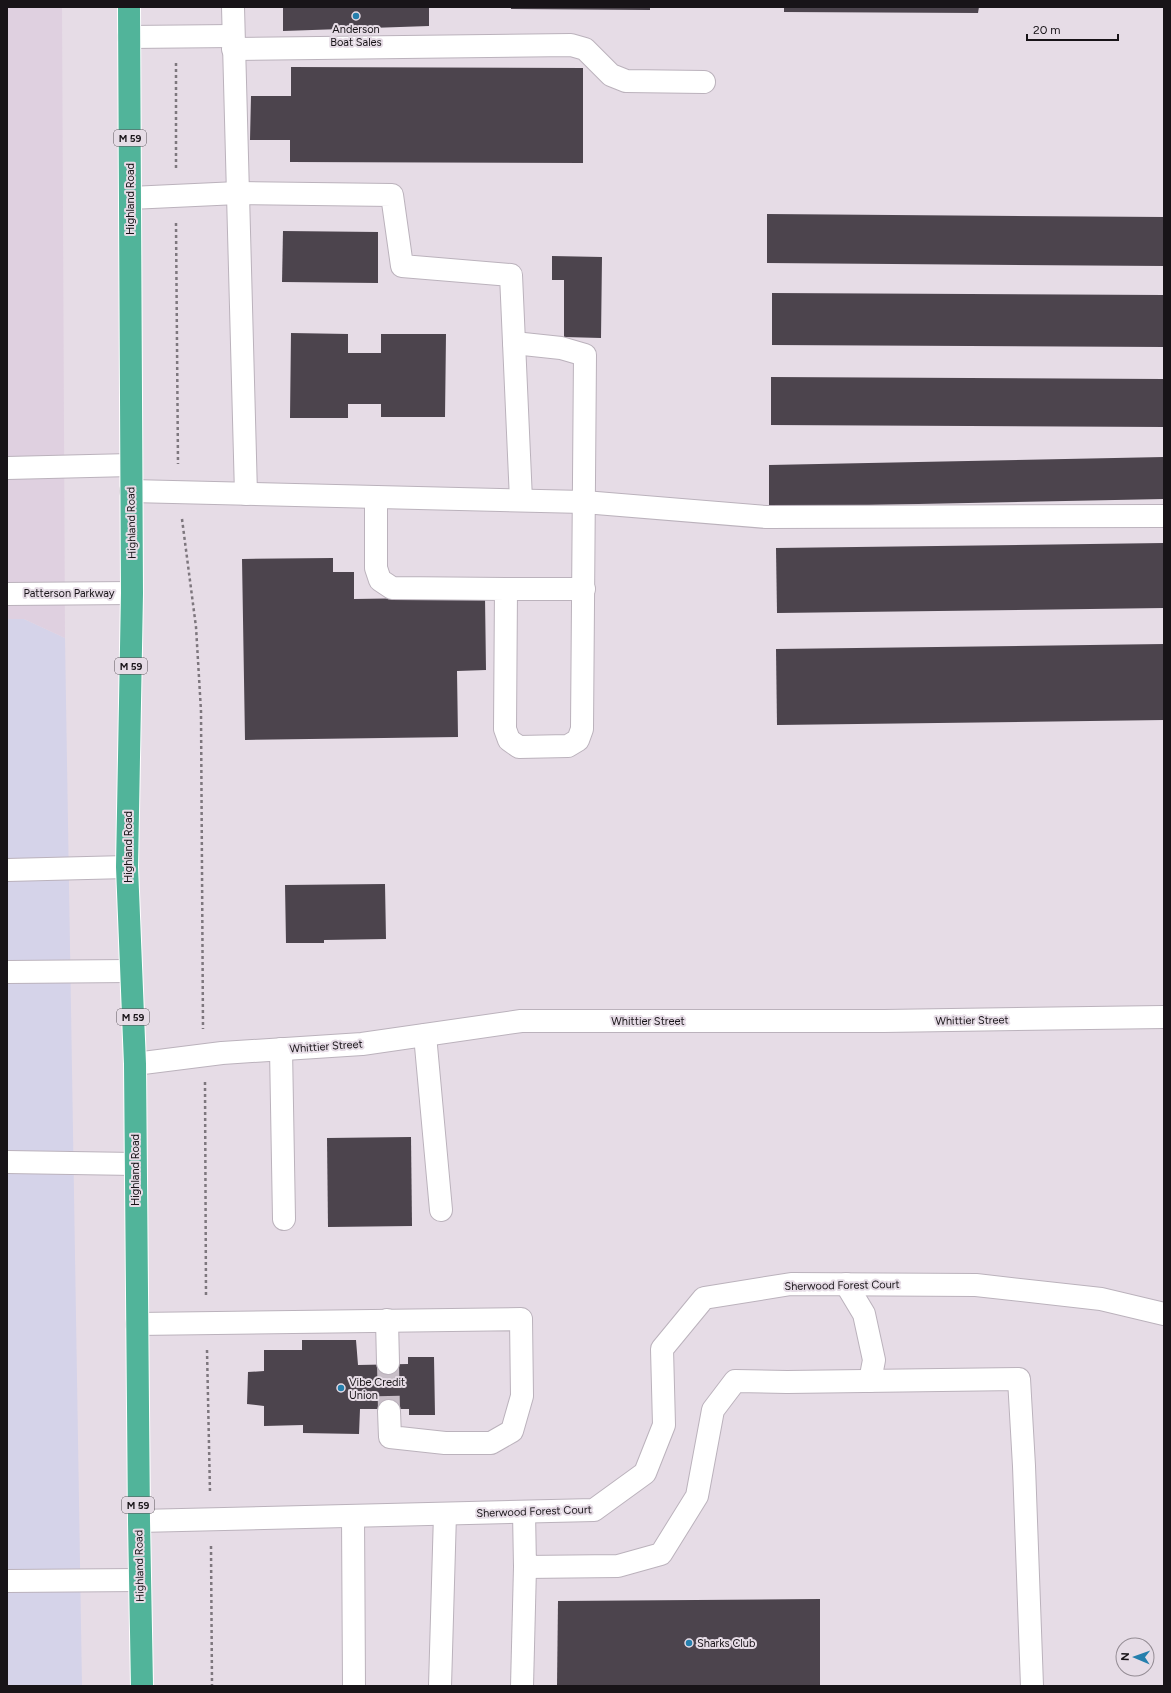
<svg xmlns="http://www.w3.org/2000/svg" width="1171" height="1693" viewBox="0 0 1171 1693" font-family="Figtree,sans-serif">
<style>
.commercial{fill:#d5d3e9}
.built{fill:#dfd0e0}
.building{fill:#4c444d}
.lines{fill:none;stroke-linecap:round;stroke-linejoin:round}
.minor-tunnel{stroke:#c7bec7;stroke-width:22;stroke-dasharray:22 11;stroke-linecap:butt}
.minor-casing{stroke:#bbb2bc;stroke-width:24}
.highway-casing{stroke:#fff;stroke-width:24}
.path{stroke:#7e777e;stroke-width:2.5;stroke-dasharray:3 3;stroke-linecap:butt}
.minor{stroke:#fff;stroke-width:22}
.highway{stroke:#51b49a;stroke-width:22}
.poi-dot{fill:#257fad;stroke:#e6dce6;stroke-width:1.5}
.labels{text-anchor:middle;stroke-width:4;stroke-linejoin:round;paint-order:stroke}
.shield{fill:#e6dce6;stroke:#565056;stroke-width:1}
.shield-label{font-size:10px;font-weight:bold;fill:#181418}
.poi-label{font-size:11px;fill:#181418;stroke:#e6dce6;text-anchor:start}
.street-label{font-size:11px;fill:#181418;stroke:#e6dce6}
</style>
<rect width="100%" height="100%" fill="#e6dce6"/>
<path class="commercial" d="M7 619H24L65 638 82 1686H7Z"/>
<path class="built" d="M7 7H62L65 638 24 619H7Z"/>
<g class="building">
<path d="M283 7H429V26L283 31Z"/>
<path d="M511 7H650V10L511 9Z"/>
<path d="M784 7H979L978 13 784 12Z"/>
<path d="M291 67 583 68V163L290 162V140H250L251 96H291Z"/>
<path d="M767 214 1164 217V266L767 263Z"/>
<path d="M283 231 378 232V283L282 282Z"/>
<path d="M552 256 602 257 601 338 564 337V280H552Z"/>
<path d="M772 293 1164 295V347L772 345Z"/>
<path d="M291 333 348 334V353H381V334H446L445 417H381V404H348V418H290Z"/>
<path d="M771 377 1164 379V427L771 425Z"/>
<path d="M1164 457V499L769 507V465Z"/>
<path d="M1164 543V608L777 613 776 548Z"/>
<path d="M333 558V572H354V599L485 597 486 670 457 671 458 737 245 740 242 559Z"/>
<path d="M1164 644V720L777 725 776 649Z"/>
<path d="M385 884 386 939 324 940V943H286L285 885Z"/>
<path d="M411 1137 412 1226 328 1227 327 1138Z"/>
<path d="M302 1340H356L358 1365 408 1364V1357H434L435 1415H409V1409H360L359 1434 303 1433V1425L264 1426V1406L247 1404 248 1372 264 1371V1350H302Z"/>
<path d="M820 1599V1686H557L558 1601Z"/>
</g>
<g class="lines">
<path class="minor-tunnel" d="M388 1363 389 1411"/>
<g class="minor-casing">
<g id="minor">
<path d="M233 7 246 494"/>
<path d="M129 37 233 36"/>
<path d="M233 49 571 45 585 49 611 75 626 81 704 82"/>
<path d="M130 198 238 193 392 195 402 266 511 275 521 500"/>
<path d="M7 468 131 465"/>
<path d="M131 491 584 502 766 517 1164 516"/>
<path d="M376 497V568L380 580 392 588 506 589 505 729 509 740 519 747 568 746 578 740 582 729 585 355 561 348 514 343"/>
<path d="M506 589H584"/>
<path d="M7 594 132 593"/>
<path d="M7 870 127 867"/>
<path d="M7 972 130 971"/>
<path d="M425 1035 441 1210"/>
<path d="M281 1049 284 1219"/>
<path d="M135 1064 222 1053 362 1044 521 1021H884L1164 1017"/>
<path d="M7 1162 135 1164"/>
<path d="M846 1284 864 1314 874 1360 870 1381"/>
<path d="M387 1320 388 1363"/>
<path d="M137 1324 521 1319 522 1396 512 1431 491 1443H445L390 1437 389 1411"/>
<path d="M524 1512 525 1567 618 1566 661 1554 697 1496 713 1410 735 1381 787 1382 1019 1379 1024 1466 1032 1686"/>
<path d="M353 1516 354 1686"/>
<path d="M139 1521 594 1510 645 1473 664 1425 662 1349 704 1298 791 1284 976 1285 1101 1299 1164 1314"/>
<path d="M7 1581 139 1580"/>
<path d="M440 1686 445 1514"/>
<path d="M522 1686 525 1567"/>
</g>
</g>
<g class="highway-casing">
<path id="highway" d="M129 7 132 593 127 867 135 1064 139 1521 142 1686"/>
</g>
<g class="path">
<path d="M176 168V63"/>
<path d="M176 223 178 464"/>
<path d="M182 519 196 627 201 711 203 1029"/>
<path d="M205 1082 206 1297"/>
<path d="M207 1350 210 1493"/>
<path d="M211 1546 212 1686"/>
</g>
<use href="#minor" class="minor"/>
<use href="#highway" class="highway"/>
</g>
<g class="poi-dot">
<circle cx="356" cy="16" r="4"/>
<circle cx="341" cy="1388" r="4"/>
<circle cx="689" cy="1643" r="4"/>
</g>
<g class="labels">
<g class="shield">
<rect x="114" y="130" width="32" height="16" rx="3"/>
<rect x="115" y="658" width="32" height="16" rx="3"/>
<rect x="117" y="1009" width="32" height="16" rx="3"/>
<rect x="122" y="1497" width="32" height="16" rx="3"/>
</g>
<g class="shield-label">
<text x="130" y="142">M 59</text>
<text x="131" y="670">M 59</text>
<text x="133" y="1021">M 59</text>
<text x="138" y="1509">M 59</text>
</g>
<g class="poi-label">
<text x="356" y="33" text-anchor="middle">Anderson<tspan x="356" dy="13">Boat Sales</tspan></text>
<text x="349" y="1386">Vibe Credit<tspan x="349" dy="13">Union</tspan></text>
<text x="697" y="1647">Sharks Club</text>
</g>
<g class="street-label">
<text transform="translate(130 199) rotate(-90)" y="4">Highland Road</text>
<text transform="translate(131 523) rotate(-91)" y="4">Highland Road</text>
<text x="69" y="597">Patterson Parkway</text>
<text transform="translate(128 847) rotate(-90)" y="4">Highland Road</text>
<text transform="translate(972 1020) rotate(-1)" y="4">Whittier Street</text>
<text x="648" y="1025">Whittier Street</text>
<text transform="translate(326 1046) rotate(-4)" y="4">Whittier Street</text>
<text transform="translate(135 1170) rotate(-90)" y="4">Highland Road</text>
<text transform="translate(842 1285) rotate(-1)" y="4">Sherwood Forest Court</text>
<text transform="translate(534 1511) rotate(-2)" y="4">Sherwood Forest Court</text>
<text transform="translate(139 1566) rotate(-91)" y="4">Highland Road</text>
</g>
</g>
<rect width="1171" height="1693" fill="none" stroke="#181418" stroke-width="16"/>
<g transform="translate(1135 1657) rotate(272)"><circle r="19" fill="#e6dce6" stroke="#948c94"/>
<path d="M0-3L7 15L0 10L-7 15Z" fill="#257fad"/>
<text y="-6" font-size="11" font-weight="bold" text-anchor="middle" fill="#181418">N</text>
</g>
<path d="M1027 34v6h91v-6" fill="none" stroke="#181418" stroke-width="2"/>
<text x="1033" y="34" font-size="12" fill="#181418" stroke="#e6dce6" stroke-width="3" paint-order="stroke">20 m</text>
</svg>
